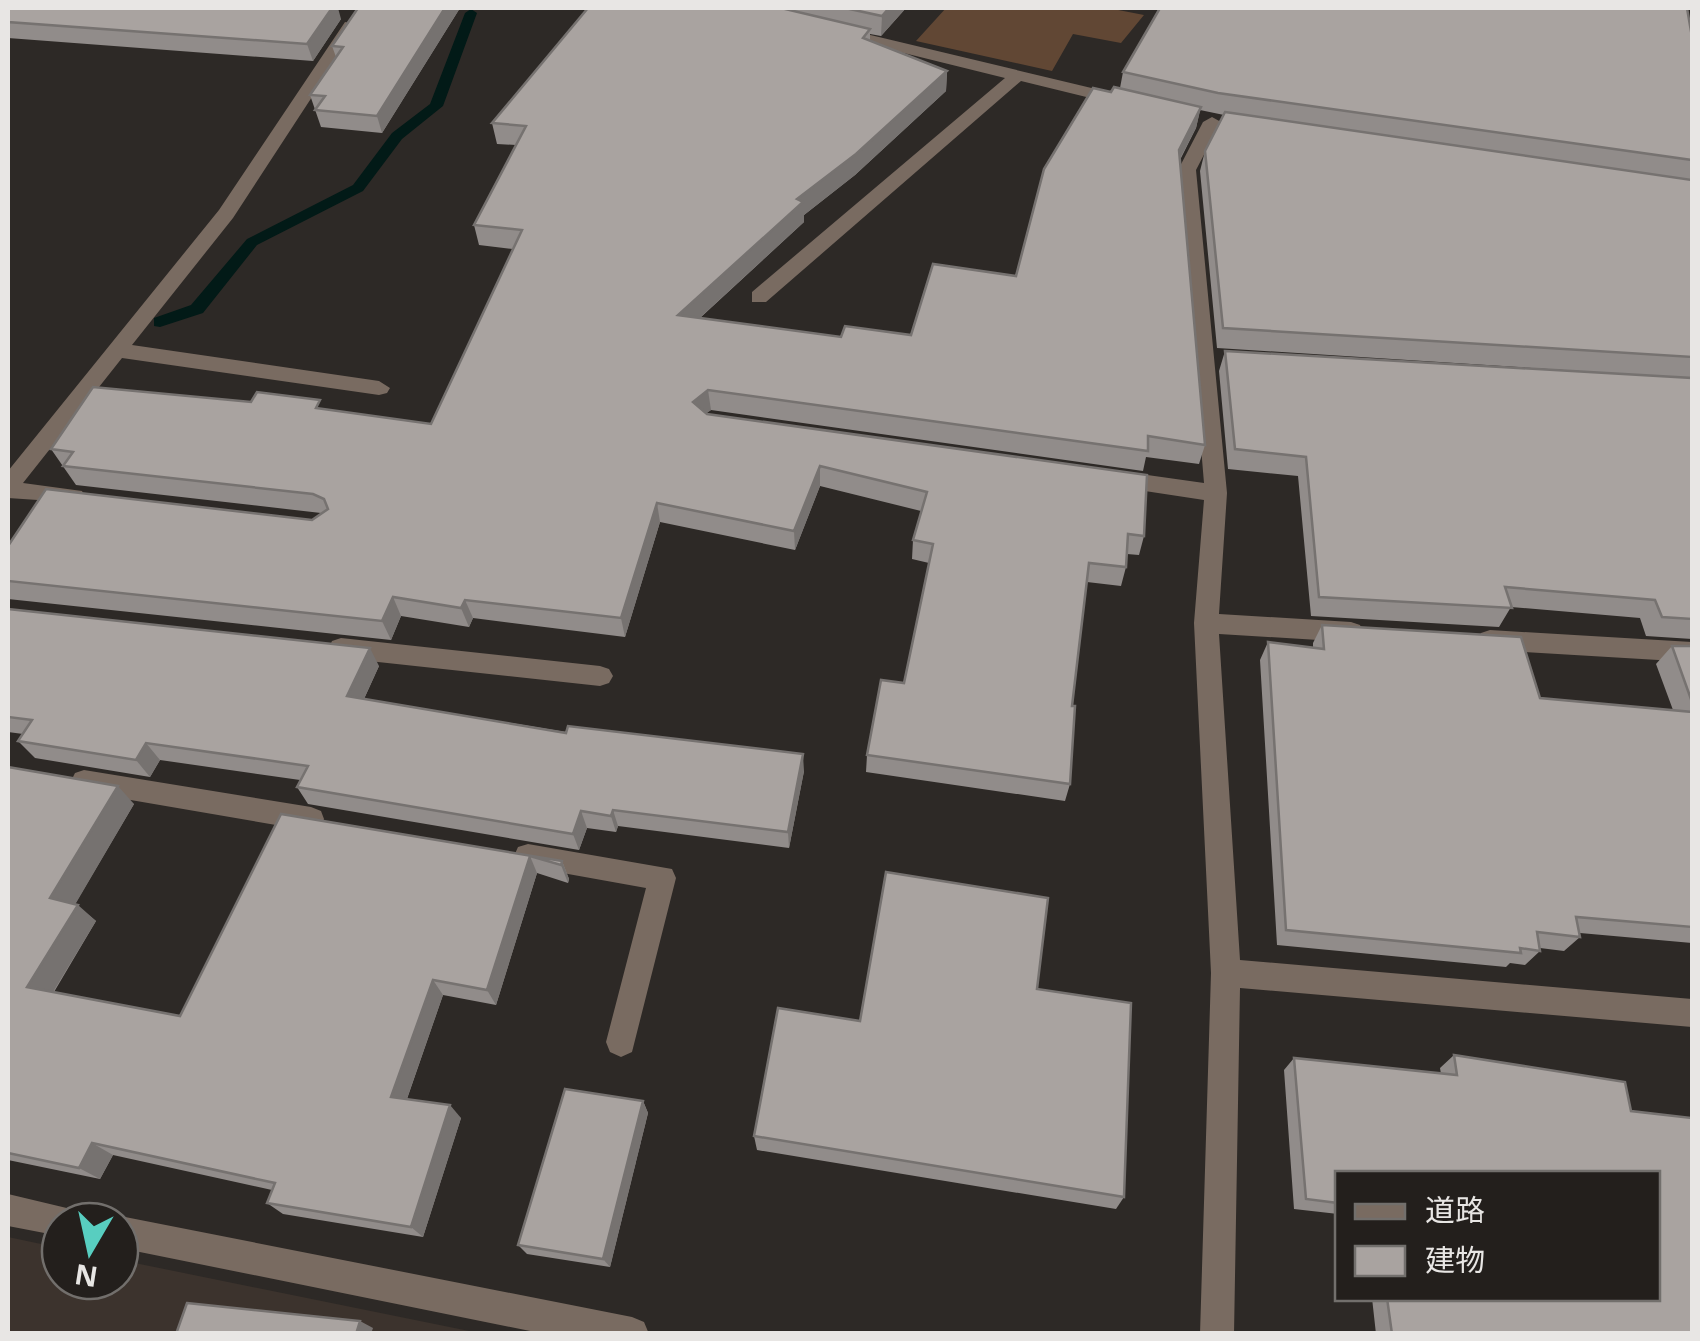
<svg xmlns="http://www.w3.org/2000/svg" width="1700" height="1341" viewBox="0 0 1700 1341" font-family="'Noto Sans','Noto Sans JP',sans-serif">
<style>
.built{fill:#3c332d}
.green{fill:#614734}
.lines{fill:none;stroke-linecap:round;stroke-linejoin:round}
.stream{fill:#021a17;fill-rule:evenodd}
.minor{fill:#796b61;fill-rule:evenodd}
.wall{fill:#918c8a}
.shaded-wall{fill:#767270}
.building{fill:#a9a3a0;stroke:#767270;stroke-width:2.5}
</style>
<rect width="100%" height="100%" fill="#2d2926"/>
<path class="built" d="M8 1237 60 1248V1281H120V1260L479 1333H8Z"/>
<path class="green" d="M946 8H1108L1144 15 1121 43 1073 34 1052 71 916 41Z"/>
<g class="lines">
<path class="stream" d="M471 9 477 13 443 106 402 139 363 191 257 245 203 313 160 327 154 326V318L191 305 247 239 353 185 392 133 430 104 465 13Z"/>
<g class="minor">
<path d="M345 22 359 25 233 218 132 345 379 381 390 388 387 393 379 395 122 358 23 483 82 491 85 497 82 503 8 498V471L219 210Z"/>
<path d="M837 27 1125 96 1128 100 1119 105 1021 81 766 302H752V292L1005 78 831 35V29Z"/>
<path d="M1212 117 1221 122 1196 170 1227 493 1219 614 1351 622 1360 625 1363 632 1360 639 1351 642 1219 634 1240 960 1692 999V1027L1240 988 1234 1334H1200L1211 973 1194 623 1204 500 1112 486 1101 478 1112 470 1204 483 1178 170 1203 122Z"/>
<path d="M1490 630 1692 642V662L1490 650 1481 647 1478 640 1481 633Z"/>
<path d="M341 638 600 666 609 669 613 676 609 683 600 686 341 658 332 655 329 648 332 641Z"/>
<path d="M84 770 311 807 321 811 324 819 321 827 311 831 84 792 75 789 71 781 75 773Z"/>
<path d="M528 844 672 869 676 878 632 1052 621 1057 610 1052 606 1042 646 888 518 865 514 856 518 847Z"/>
<path d="M8 1194 75 1210 80 1221H60V1236L8 1226Z"/>
<path d="M120 1216 632 1317 644 1322 649 1334H545L120 1248V1221H108Z"/>
</g>
</g>
<g class="wall">
<path d="M8 8 341 19 313 61 8 38Z"/>
<path d="M358 8H460L382 133 321 127 310 95 336 57 332 46Z"/>
<path d="M588 8H906L881 36 870 34V41L947 71 946 91 855 175 804 215V222L700 318 841 337 911 335 1016 276 1111 92 1120 88 1123 72 1692 37V378L1217 348 1200 171 1205 151 1224 115 1200 110 1196 128 1180 160 1205 445 1199 464 1146 457 1143 471 711 410 706 413 1144 536 1139 555 1127 554 1126 567 1121 586 1087 582 1072 706 1070 784 1065 801 866 772 867 755 904 683 929 563 912 559 913 540 921 511 820 486 795 550 660 522 625 637 473 618 469 627 401 616 391 640 8 599V546L312 520 321 513 76 485 51 449 251 402 324 409 431 424 513 249 479 245 474 225 516 145 497 144 492 123Z"/>
<path d="M1225 351 1692 378V639L1646 636 1640 618 1511 607 1499 627 1311 616 1298 476 1228 469 1219 371Z"/>
<path d="M8 609 379 666 364 699 804 771 789 848 618 826 616 832 587 828 579 850 308 804 297 787 300 780 160 760 150 777 35 758 18 741 23 734 8 732Z"/>
<path d="M1322 625 1540 698 1673 710 1656 664 1672 646H1692V943L1580 933V937L1564 951 1540 948V951L1525 965 1510 963 1506 967 1277 945 1260 660 1268 642 1313 648V643Z"/>
<path d="M8 767 134 804 75 904 96 921 54 992 180 1016 281 814 562 861 569 879 568 883 537 873 496 1005 443 995 407 1099 461 1118 423 1237 283 1214 267 1203 272 1190 113 1155 100 1179 8 1160Z"/>
<path d="M1037 989 1124 1197 1116 1209 757 1150 754 1136 860 1021Z"/>
<path d="M1454 1055 1631 1111 1692 1334H1376L1372 1298H1658L1338 1174V1214L1294 1209 1284 1070 1294 1058 1441 1074 1440 1068Z"/>
<path d="M643 1101 648 1113 610 1267 527 1254 518 1245Z"/>
</g>
<g class="shaded-wall">
<path d="M332 8H338L341 19 313 61 307 44Z"/>
<path d="M445 8H460L382 133 377 116Z"/>
<path d="M889 8H906L881 36 882 16Z"/>
<path d="M947 71 946 91 855 175 804 215V222L681 335 678 315 797 199Z"/>
<path d="M1201 107 1196 128 1174 170 1179 150Z"/>
<path d="M708 390 711 410 695 422 693 402Z"/>
<path d="M820 466V486L795 550 794 531Z"/>
<path d="M657 503 660 522 625 637 621 618Z"/>
<path d="M393 597 401 616 391 640 382 621Z"/>
<path d="M465 600 473 618 469 627 461 608Z"/>
<path d="M370 648 379 666 357 714 347 696Z"/>
<path d="M146 743 160 760 150 777 136 760Z"/>
<path d="M803 754 804 771 789 848 788 832Z"/>
<path d="M118 786 134 804 69 915 50 898Z"/>
<path d="M613 810 618 826 616 832 611 816Z"/>
<path d="M581 811 587 828 579 850 573 834Z"/>
<path d="M530 856 537 873 496 1005 487 990Z"/>
<path d="M562 861 569 879 568 883 561 865Z"/>
<path d="M78 905 96 921 47 1002 27 987Z"/>
<path d="M433 980 443 995 403 1110 391 1097Z"/>
<path d="M643 1101 648 1113 610 1267 603 1259Z"/>
<path d="M450 1105 461 1118 423 1237 411 1227Z"/>
<path d="M92 1143 113 1155 100 1179 79 1168Z"/>
<path d="M360 1321 373 1328 371 1334H356Z"/>
</g>
<g class="building">
<path d="M8 8H332L307 44 8 22Z"/>
<path d="M358 8H445L377 116 315 110 325 96 310 95 343 47 332 46Z"/>
<path d="M588 8H781L870 29 863 38 947 71 856 154 797 199 803 202 678 315 841 337 845 326 911 335 933 264 1016 276 1044 169 1093 88 1111 92 1114 87 1201 107 1179 150 1205 445 1148 436V451L708 390 693 402 707 414 1147 475 1144 536 1128 534 1126 567 1089 563 1072 706H1075L1070 784 867 755 881 680 904 683 933 544 913 540 927 492 820 466 794 531 657 503 621 618 465 600 461 608 393 597 382 621 8 581V546L46 489 312 520 328 509 324 499 313 494 63 466 73 452 51 449 93 387 251 402 257 392 320 400 316 408 431 424 522 230 474 225 526 126 492 123Z"/>
<path d="M845 8H889L882 16Z"/>
<path d="M1160 8H1687L1692 37V160L1218 93 1123 72Z"/>
<path d="M1225 112 1692 180V357L1223 328 1205 151Z"/>
<path d="M1225 351 1692 378V619L1662 617 1655 600 1505 587 1512 608 1319 597 1306 457 1235 449Z"/>
<path d="M8 609 370 648 347 696 566 733 568 726 803 754 788 832 613 810 611 816 581 811 573 834 297 787 308 766 146 743 136 760 18 741 32 720 8 717Z"/>
<path d="M1322 625 1521 637 1540 698 1692 712V927L1576 917 1580 937 1537 932 1540 951 1520 948 1521 953 1286 930 1268 642 1324 649Z"/>
<path d="M1672 646H1692V702Z"/>
<path d="M8 767 118 786 50 898 78 905 27 987 180 1016 281 814 562 861 561 865 530 856 487 990 433 980 391 1097 450 1105 411 1227 267 1203 275 1183 92 1143 79 1168 8 1153Z"/>
<path d="M886 872 1048 898 1037 989 1131 1003 1124 1197 754 1136 778 1008 860 1021Z"/>
<path d="M1454 1055 1625 1082 1631 1111 1692 1118V1334H1392L1387 1298H1658V1174H1338V1203L1306 1199 1294 1058 1457 1075Z"/>
<path d="M565 1089 643 1101 603 1259 518 1245Z"/>
<path d="M187 1303 360 1321 356 1334H176Z"/>
</g>
<rect width="1700" height="1341" fill="none" stroke="#e8e6e4" stroke-width="20"/>
<rect x="1335" y="1171" width="325" height="130" fill="#231f1c" stroke="#726f6c" stroke-width="2.5"/>
<rect x="1355" y="1204" width="50" height="15" fill="#796b61" stroke="#726f6c" stroke-width="2.5"/>
<text x="1425" y="1221" font-size="30" fill="#e8e6e4">道路</text>
<rect x="1355" y="1246" width="50" height="30" fill="#a9a3a0" stroke="#726f6c" stroke-width="2.5"/>
<text x="1425" y="1271" font-size="30" fill="#e8e6e4">建物</text>
<g transform="translate(90 1251) rotate(189)"><circle r="48" fill="#231f1c" stroke="#726f6c" stroke-width="2.5"/>
<path d="M0-8L18 38L0 25L-18 38Z" fill="#58cec0"/>
<text y="-15" font-size="28" font-weight="bold" text-anchor="middle" fill="#e8e6e4">N</text>
</g>
</svg>
